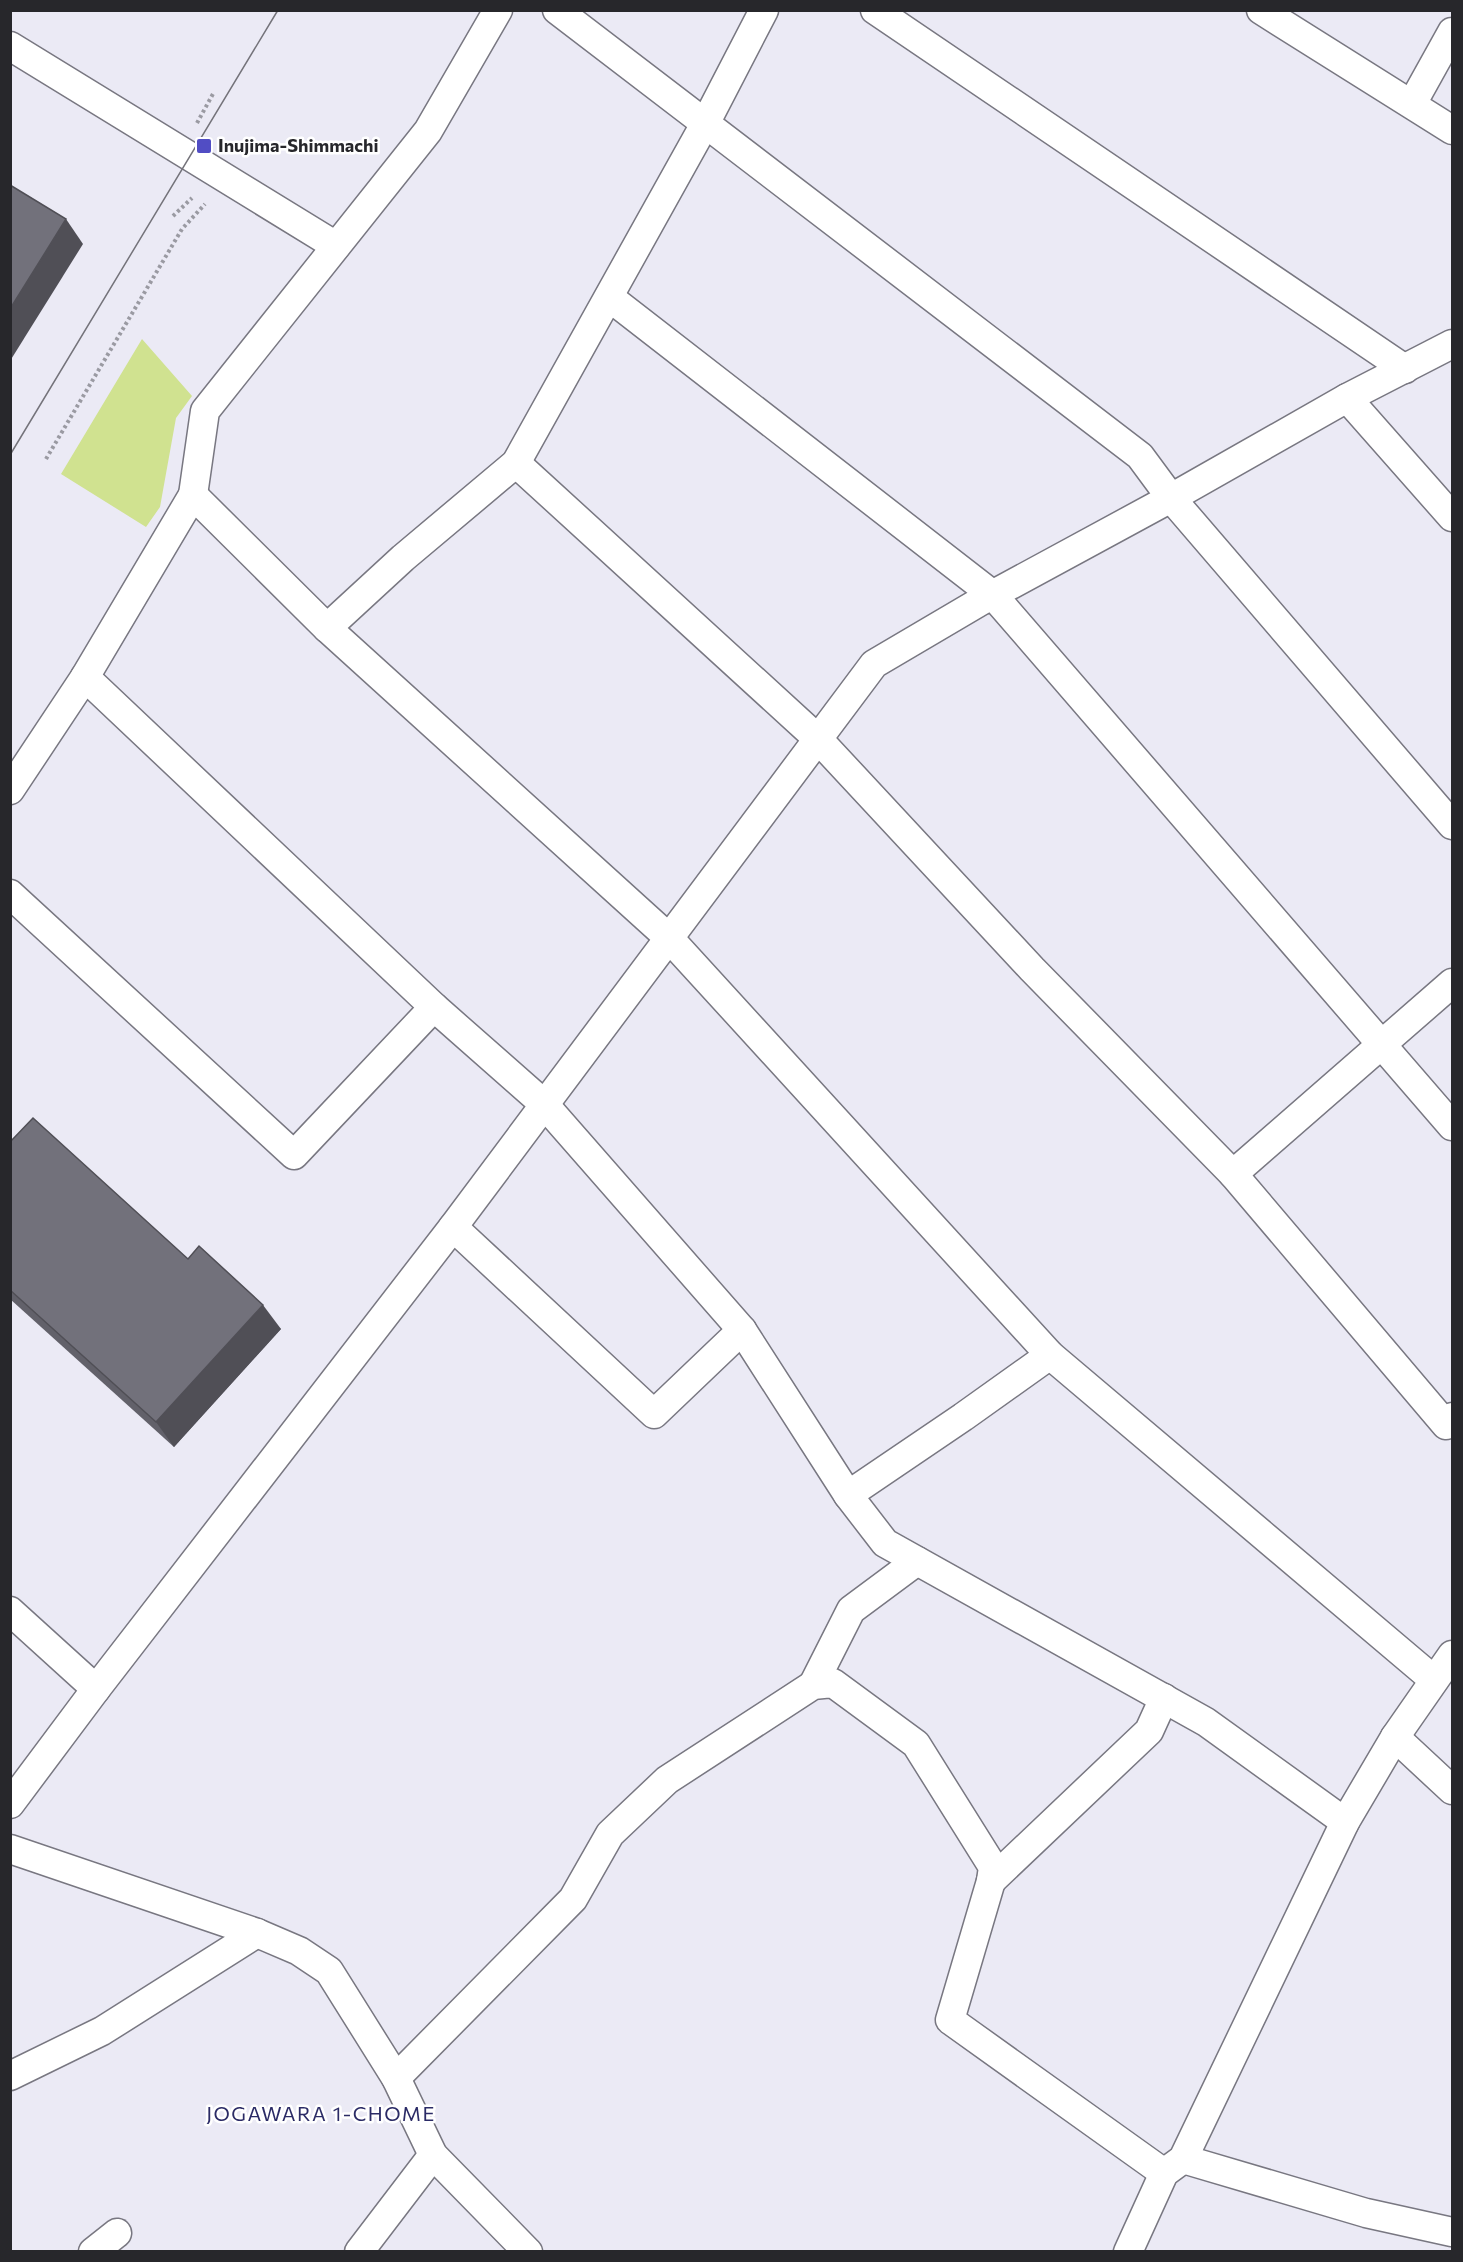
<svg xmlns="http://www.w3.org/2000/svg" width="1463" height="2262" viewBox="0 0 1463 2262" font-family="Commissioner,sans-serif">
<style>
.green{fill:#d0e290}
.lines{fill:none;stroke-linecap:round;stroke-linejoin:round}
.street-casing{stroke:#787781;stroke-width:31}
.path{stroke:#9a9aa2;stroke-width:4;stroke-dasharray:3 3;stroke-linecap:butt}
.street{stroke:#fff;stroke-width:28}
.tram{stroke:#74737a;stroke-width:1.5}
.wall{fill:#62616a}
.shaded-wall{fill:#504f56}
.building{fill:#72717b;stroke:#504f56;stroke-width:1.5}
.poi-dot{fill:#514dc4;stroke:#fff;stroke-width:2}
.labels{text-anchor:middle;stroke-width:5;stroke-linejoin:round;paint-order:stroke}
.poi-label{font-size:18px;font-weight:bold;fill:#27272b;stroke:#fff;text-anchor:start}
.neighbourhood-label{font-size:20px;letter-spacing:1.5px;fill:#2b2b66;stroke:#fff}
</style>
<rect width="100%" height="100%" fill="#ebeaf5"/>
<path class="green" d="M142 339 192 396 176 418 160 507 146 527 61 474Z"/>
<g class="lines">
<g class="street-casing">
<g id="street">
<path d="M557 10 1140 456 1171 498 1452 825"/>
<path d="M875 10 1405 369"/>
<path d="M1261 10 1452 130"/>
<path d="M10 46 336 246"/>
<path d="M1412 104 1452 32"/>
<path d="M609 297 993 595 1452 1126"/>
<path d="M1347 398 1452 517"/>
<path d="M516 463 818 739 1032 969 1233 1174 1446 1425 1452 1417"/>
<path d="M193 495 205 411 428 131 498 10"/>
<path d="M327 628 403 558 516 463 706 122 764 10"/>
<path d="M85 677 434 1007 544 1104 742 1330 848 1495 963 1417 1050 1355"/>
<path d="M10 790 85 677 193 495 327 628 669 938 1050 1355 1434 1680"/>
<path d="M10 894 294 1155 434 1007"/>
<path d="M1233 1174 1452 983"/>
<path d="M453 1227 654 1414 742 1330"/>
<path d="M848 1495 885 1543 1206 1722 1345 1822"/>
<path d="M10 1611 96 1689"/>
<path d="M813 1685 851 1610 917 1561"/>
<path d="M1395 1737 1452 1790"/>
<path d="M10 1804 96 1689 453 1227 874 664 981 601 1171 498 1347 398 1452 344"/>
<path d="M10 1849 257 1933 299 1951 329 1971 396 2078 433 2155 528 2252"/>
<path d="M991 1881 1149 1731 1164 1698"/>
<path d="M10 2076 102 2031 257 1933"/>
<path d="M396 2078 573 1899 610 1834 667 1780 813 1685 833 1683 916 1744 993 1867 991 1881 950 2020 1164 2173"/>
<path d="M1183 2159 1366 2213 1452 2232"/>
<path d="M93 2252 117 2233"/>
<path d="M359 2252 433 2155"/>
<path d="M1128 2252 1164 2173 1183 2159 1345 1822 1395 1737 1452 1655"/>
</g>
</g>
<g class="path">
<path d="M197 123 214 92"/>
<path d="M173 216 192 198"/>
<path d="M46 459 182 229 205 204"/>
</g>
<use href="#street" class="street"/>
<path class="tram" d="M10 455 278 10"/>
</g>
<path class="wall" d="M10 1142 188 1259 281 1329 174 1447 10 1299Z"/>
<g class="shaded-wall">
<path d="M66 219 83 244 10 361V309Z"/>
<path d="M263 1305 281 1329 174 1447 156 1422Z"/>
</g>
<g class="building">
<path d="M10 185 66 219 10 309Z"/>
<path d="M33 1118 188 1259 199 1246 263 1305 156 1422 10 1290V1142Z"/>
</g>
<rect class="poi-dot" x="196" y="138" width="16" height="16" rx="3"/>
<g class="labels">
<g class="poi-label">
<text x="218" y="152">Inujima-Shimmachi</text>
</g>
<g class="neighbourhood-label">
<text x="321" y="2121">JOGAWARA 1-CHOME</text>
</g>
</g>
<rect width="1463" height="2262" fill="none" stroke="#27272b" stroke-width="24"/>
</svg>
